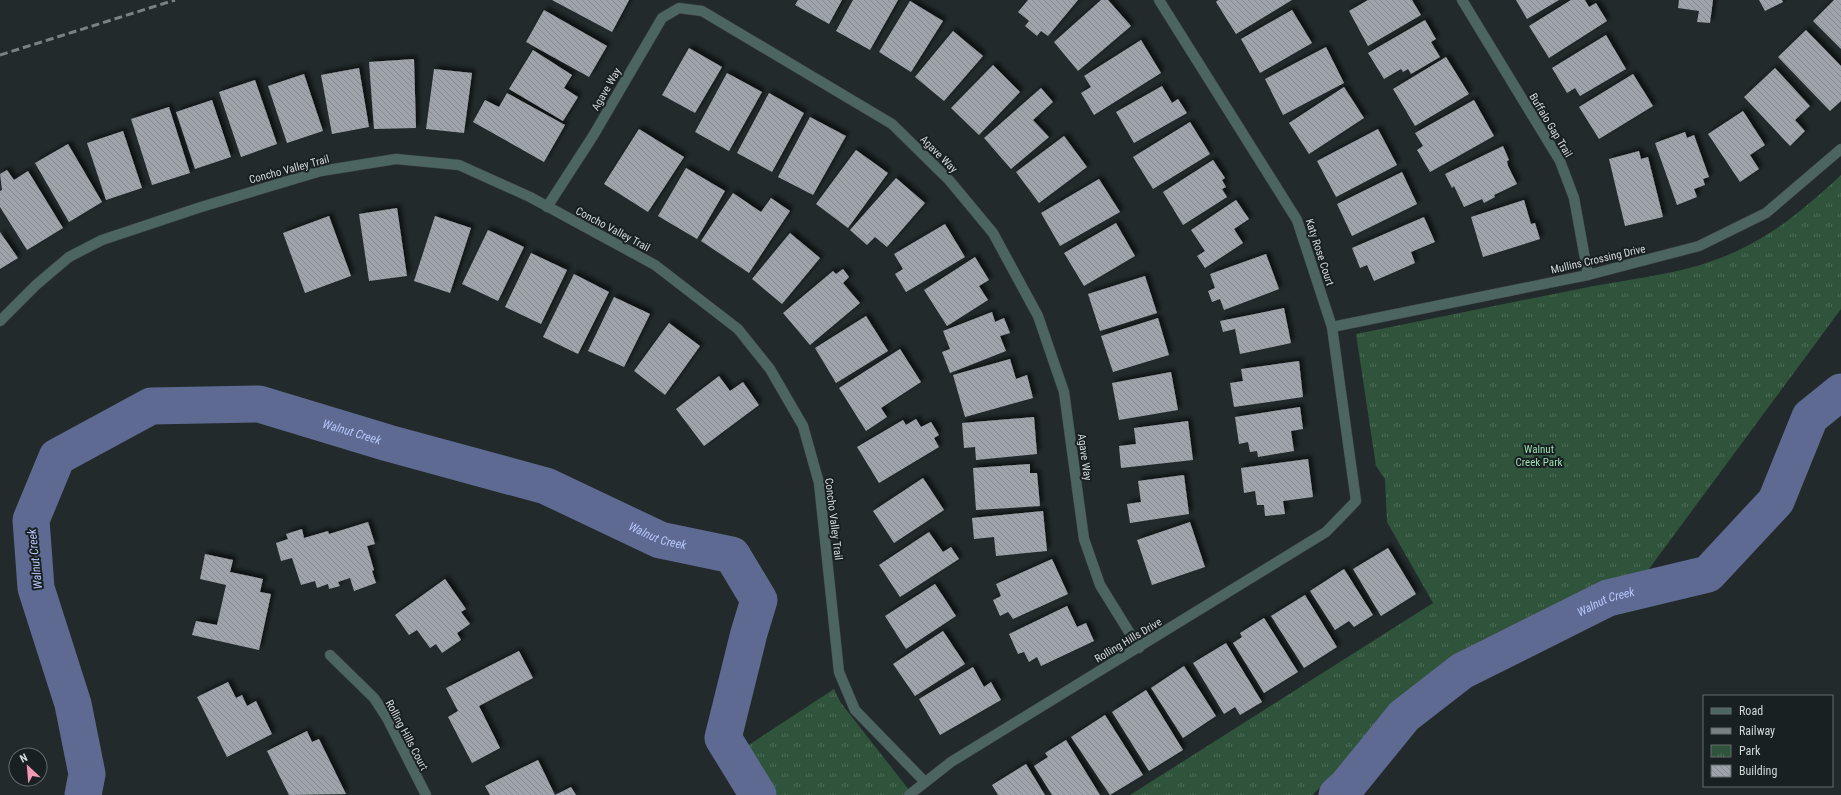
<svg xmlns="http://www.w3.org/2000/svg" width="1841" height="795" viewBox="0 0 1841 795" font-family="'Roboto Condensed',sans-serif">
<style>
.park{fill:url(#park-tufts)}
.lines{fill:none;stroke-linecap:round;stroke-linejoin:round}
.river{stroke:#5e6a91;stroke-width:37}
.building{fill:url(#building-back-hatch);filter:url(#shadow)}
.minor-casing{stroke:#3e4647;stroke-width:11}
.minor{stroke:#4d6561;stroke-width:10}
.rail{stroke:#7a8182;stroke-width:3;stroke-dasharray:8 4;stroke-linecap:butt}
.labels{text-anchor:middle;stroke-width:4;stroke-linejoin:round;paint-order:stroke}
.street-label{font-size:11px;fill:#d3d8d9;stroke:#192022}
.park-label{font-size:11px;fill:#9cdfb0;stroke:#192022}
.water-label{font-size:12px;font-style:italic;fill:#b7c7fb;stroke:#192022}
</style>
<defs>
<pattern id="park-tufts" width="24" height="20" patternUnits="userSpaceOnUse"><rect width="24" height="20" fill="#30543b"/><path d="M3 7l-1-3M5 7V3M7 7l1-3M15 17l-1-3M17 17v-4M19 17l1-3" fill="none" stroke="#4d6c57"/></pattern>
<pattern id="building-back-hatch" width="6" height="6" patternUnits="userSpaceOnUse"><rect width="6" height="6" fill="#9ea4aa"/><path d="M-1 5l2 2M0 0l6 6M5-1l2 2" fill="none" stroke="#868b90"/></pattern>
<filter id="shadow"><feDropShadow dx="3.5" dy="-3.5" stdDeviation="2" flood-color="#0009"/></filter>
</defs>
<rect width="100%" height="100%" fill="#222a2b"/>
<g class="park">
<path d="M1841 175V309L1643 577 1528 631 1446 672 1312 795H1130L1433 603 1387 522 1385 479 1376 466 1356 334C1432 319 1508 303 1584 288 1629 279 1681 274 1723 257 1772 237 1803 210 1841 175Z"/>
<path d="M834 689 841 703 913 795H769L741 750Z"/>
</g>
<g class="lines">
<g class="river">
<path id="s1" d="M83 795 87 774 73 704 36 588 31 520 57 457 151 406 259 404 388 443 546 486 660 540 732 555 759 600 749 633 723 738 758 795"/>
<path id="s2" d="M1337 795 1347 786 1404 716 1462 671 1608 598 1708 574 1776 501 1810 417 1841 392"/>
</g>
</g>
<g class="building">
<path d="M552 0H629L612 32Z"/>
<path d="M798 0H842L829 24 795 5Z"/>
<path d="M853 0H898L870 50 836 31Z"/>
<path d="M1028 0H1078L1048 36 1041 31 1037 36 1025 26 1029 21 1018 12Z"/>
<path d="M1101 0H1108L1131 26 1078 71 1054 42Z"/>
<path d="M1218 0H1292L1236 34 1216 2Z"/>
<path d="M1368 0H1412L1421 15 1368 46 1349 11Z"/>
<path d="M1516 0H1559L1527 19Z"/>
<path d="M1571 0H1585L1589 7 1596 3 1607 21 1549 58 1529 26Z"/>
<path d="M1679 0H1713L1710 23 1697 22 1699 11 1678 8Z"/>
<path d="M1759 0H1782L1783 2 1765 11Z"/>
<path d="M1834 0H1841V49L1813 21Z"/>
<path d="M910 1 943 21 911 72 879 52Z"/>
<path d="M544 10 607 46 589 77 526 42Z"/>
<path d="M1292 10 1312 43 1260 73 1241 39Z"/>
<path d="M1425 20 1436 39 1431 42 1440 57 1411 74 1408 69 1403 72 1401 69 1384 79 1368 53Z"/>
<path d="M1806 30 1841 66V101L1830 111 1778 57Z"/>
<path d="M953 31 983 56 944 101 915 77Z"/>
<path d="M1606 35 1626 69 1580 96 1575 88 1567 93 1552 68Z"/>
<path d="M1141 40 1161 73 1094 115 1081 93 1091 87 1084 76Z"/>
<path d="M1326 47 1344 83 1283 115 1265 79Z"/>
<path d="M689 48 722 67 695 113 662 95Z"/>
<path d="M533 50 572 75 564 88 578 97 563 121 509 89Z"/>
<path d="M1446 57 1469 94 1415 126 1393 89Z"/>
<path d="M414 59 416 128 374 129 369 62Z"/>
<path d="M993 65 1020 92 979 135 951 108Z"/>
<path d="M359 68 369 127 332 134 321 75Z"/>
<path d="M1775 68 1810 106 1795 120 1805 131 1790 146 1744 97Z"/>
<path d="M434 69 472 73 464 133 426 129Z"/>
<path d="M727 73 762 92 729 151 695 132Z"/>
<path d="M304 74 323 131 287 143 268 86Z"/>
<path d="M1633 74 1653 106 1599 139 1579 107Z"/>
<path d="M255 80 277 144 241 157 219 92Z"/>
<path d="M1162 86 1172 103 1178 99 1187 113 1134 143 1116 112Z"/>
<path d="M1344 87 1364 118 1309 154 1289 123Z"/>
<path d="M1041 88 1053 102 1033 120 1049 137 1011 169 984 138Z"/>
<path d="M507 93 565 125 544 162 473 122 485 100 499 107Z"/>
<path d="M769 93 804 113 772 172 737 153Z"/>
<path d="M212 100 231 157 195 169 176 112Z"/>
<path d="M1474 100 1494 136 1430 172 1417 150 1423 146 1415 133Z"/>
<path d="M169 107 190 173 152 185 131 119Z"/>
<path d="M1743 111 1765 145 1750 155 1759 169 1740 182 1708 134Z"/>
<path d="M810 117 846 136 813 195 778 177Z"/>
<path d="M1190 122 1210 154 1153 189 1133 157Z"/>
<path d="M639 129 684 157 648 212 604 184Z"/>
<path d="M1378 129 1397 165 1336 197 1317 161Z"/>
<path d="M123 131 142 188 106 200 87 143Z"/>
<path d="M1685 132 1687 138 1694 135 1709 177 1703 179 1705 185 1694 189 1697 197 1677 205 1655 143Z"/>
<path d="M1064 136 1087 167 1039 203 1016 172Z"/>
<path d="M68 144 102 202 69 222 35 163Z"/>
<path d="M1503 146 1509 160 1507 161 1508 166 1517 184 1494 195 1495 197 1484 203 1482 199 1464 207 1454 186 1452 188 1445 174Z"/>
<path d="M856 150 888 173 848 228 816 204Z"/>
<path d="M1639 151 1641 159 1648 157 1663 217 1625 226 1609 159Z"/>
<path d="M1213 160 1225 178 1222 180 1226 187 1222 189 1227 197 1183 225 1163 192Z"/>
<path d="M686 168 725 191 697 239 658 216Z"/>
<path d="M7 170 14 180 28 171 63 228 27 250 0 207V191L2 190 0 174Z"/>
<path d="M1402 172 1417 204 1352 236 1337 204Z"/>
<path d="M896 178 925 203 887 247 875 237 867 245 850 230Z"/>
<path d="M1099 179 1120 212 1060 246 1041 213Z"/>
<path d="M733 193 761 212 771 198 790 211 749 273 701 241Z"/>
<path d="M1236 200 1249 219 1234 229 1243 243 1205 268 1197 256 1205 251 1191 230Z"/>
<path d="M1524 200 1531 224 1535 223 1540 239 1483 257 1471 217Z"/>
<path d="M397 208 407 276 369 281 359 214Z"/>
<path d="M329 216 351 276 305 293 283 233Z"/>
<path d="M435 216 471 228 450 293 414 281Z"/>
<path d="M1424 217 1435 242 1411 252 1415 263 1374 281 1367 265 1360 268 1352 248Z"/>
<path d="M1116 223 1135 256 1084 286 1064 253Z"/>
<path d="M945 224 965 257 906 292 895 274 903 269 894 254Z"/>
<path d="M488 230 524 247 498 301 462 284Z"/>
<path d="M0 232 18 258 0 269Z"/>
<path d="M790 233 820 258 782 304 752 279Z"/>
<path d="M531 253 567 270 541 324 505 307Z"/>
<path d="M1266 254 1279 289 1224 310 1220 299 1212 302 1208 291 1215 288 1210 274Z"/>
<path d="M975 257 989 280 979 286 988 300 947 326 924 290Z"/>
<path d="M843 269 849 277 843 283 860 303 810 345 783 313 833 271 836 274Z"/>
<path d="M574 274 609 292 578 354 543 337Z"/>
<path d="M1145 276 1157 313 1100 331 1088 294Z"/>
<path d="M614 297 650 314 624 367 588 351Z"/>
<path d="M1284 308 1291 343 1240 354 1235 329 1223 332 1220 321Z"/>
<path d="M992 312 995 322 1004 318 1010 333 1000 336 1006 351 950 373 942 352 950 349 943 331Z"/>
<path d="M866 316 888 351 836 383 815 348Z"/>
<path d="M1158 318 1169 355 1113 372 1101 336Z"/>
<path d="M669 323 700 346 665 395 634 371Z"/>
<path d="M900 349 921 382 881 408 887 417 866 431 839 388Z"/>
<path d="M1010 359 1016 379 1027 375 1033 398 965 417 953 375Z"/>
<path d="M1299 361 1303 397 1234 407 1230 383 1243 381 1241 369Z"/>
<path d="M1171 372 1178 410 1119 420 1112 383Z"/>
<path d="M719 376 730 391 743 382 759 405 704 446 676 409Z"/>
<path d="M1300 407 1303 429 1291 431 1294 451 1258 457 1257 451 1250 452 1248 442 1239 444 1235 417Z"/>
<path d="M1034 417 1037 454 976 460 975 447 964 448 962 423Z"/>
<path d="M916 419 921 427 931 422 939 435 934 438 939 447 879 483 857 447 903 420 906 425Z"/>
<path d="M1188 421 1193 460 1121 468 1119 446 1136 444 1134 428Z"/>
<path d="M1308 459 1313 497 1283 501 1285 514 1265 516 1264 505H1257L1255 491 1244 493 1241 468Z"/>
<path d="M1030 464V473H1037L1040 506 976 510 973 468Z"/>
<path d="M1184 475 1189 514 1130 523 1127 504 1141 502 1138 481Z"/>
<path d="M923 478 944 510 894 543 873 511Z"/>
<path d="M1043 511 1047 551 996 556 994 537 974 539 972 518Z"/>
<path d="M368 522 375 544 367 546 374 570 372 571 376 583 354 591 350 578 338 582 340 586 329 589 328 584 317 588 315 581 301 585 292 558 281 561 276 543 288 539 286 534 302 529 304 538 328 531 329 534Z"/>
<path d="M1190 522 1205 567 1152 585 1137 540Z"/>
<path d="M929 532 943 552 951 547 959 559 900 597 879 565Z"/>
<path d="M1388 548 1416 594 1381 616 1353 569Z"/>
<path d="M205 554 233 560 230 572 263 579 260 592 271 594 259 650 192 635 196 621 217 625 226 585 200 579Z"/>
<path d="M1052 559 1068 594 1013 619 1008 612 1000 616 993 600 1001 596 996 584Z"/>
<path d="M1344 569 1373 615 1354 627 1349 621 1335 630 1310 591Z"/>
<path d="M445 579 466 609 461 612 470 624 457 633 461 640 442 653 436 644 430 648 417 630 409 635 395 615Z"/>
<path d="M935 584 956 616 906 649 885 616Z"/>
<path d="M1305 595 1337 647 1304 668 1271 616Z"/>
<path d="M1067 606 1077 627 1086 623 1094 641 1041 666 1037 657 1029 662 1024 652 1018 654 1009 634Z"/>
<path d="M1264 618 1298 672 1264 693 1233 643 1242 637 1240 633Z"/>
<path d="M943 631 965 664 915 696 893 664Z"/>
<path d="M1226 643 1262 702 1240 715 1235 707 1224 714 1193 663Z"/>
<path d="M519 651 533 678 479 706 500 748 472 763 448 717 458 711 446 688Z"/>
<path d="M1184 666 1216 716 1183 738 1151 688Z"/>
<path d="M973 667 984 687 991 682 1001 700 940 735 919 699Z"/>
<path d="M228 682 236 698 242 695 247 706 256 701 272 734 227 757 197 697Z"/>
<path d="M1146 690 1183 750 1149 771 1112 712Z"/>
<path d="M1105 715 1143 775 1110 795 1071 737Z"/>
<path d="M307 731 312 742 319 739 346 794 289 795 267 751Z"/>
<path d="M1066 740 1100 795H1052L1034 766 1048 757 1045 753Z"/>
<path d="M538 760 555 795 571 787 576 795H490L485 786Z"/>
<path d="M1026 764 1045 795H998L992 785Z"/>
</g>
<g class="lines">
<g class="minor-casing">
<g id="minor">
<path d="M1462 0 1560 161 1574 198 1588 275"/>
<path d="M547 207 593 136 662 18 679 8 702 11 892 124 949 180 993 233 1038 316 1064 392 1084 539 1100 585 1139 648"/>
<path d="M0 321 36 285 69 257 102 240 201 207 321 171 396 159 459 165 530 197 655 265 738 329 770 369 803 426 819 483 839 672 855 710 925 782"/>
<path d="M1332 327 1588 275 1699 246 1766 213 1841 149"/>
<path d="M330 655 374 698 387 718 426 795"/>
<path d="M909 795 951 762 1326 532 1356 501 1332 327 1297 220 1159 0"/>
</g>
</g>
<use href="#minor" class="minor"/>
<path class="rail" d="M0 55 175 0"/>
</g>
<g class="labels">
<g class="street-label">
<text transform="translate(606 89) rotate(-60)" y="4">Agave Way</text>
<text transform="translate(1551 125) rotate(59)" y="4">Buffalo Gap Trail</text>
<text transform="translate(939 154) rotate(45)" y="4">Agave Way</text>
<text transform="translate(289 169) rotate(-15)" y="4">Concho Valley Trail</text>
<text transform="translate(613 229) rotate(28)" y="4">Concho Valley Trail</text>
<text transform="translate(1320 252) rotate(72)" y="4">Katy Rose Court</text>
<text transform="translate(1598 259) rotate(-13)" y="4">Mullins Crossing Drive</text>
<text transform="translate(1085 457) rotate(82)" y="4">Agave Way</text>
<text transform="translate(834 519) rotate(83)" y="4">Concho Valley Trail</text>
<text transform="translate(1128 640) rotate(-31)" y="4">Rolling Hills Drive</text>
<text transform="translate(407 735) rotate(62)" y="4">Rolling Hills Court</text>
</g>
<g class="park-label">
<text x="1539" y="453">Walnut<tspan x="1539" dy="13">Creek Park</tspan></text>
</g>
<g class="water-label">
<text dy="4" stroke="none"><textPath href="#s1" startOffset="663">Walnut Creek</textPath></text>
<text dy="4" stroke="none"><textPath href="#s1" startOffset="987">Walnut Creek</textPath></text>
<text transform="translate(35 559) rotate(-96)" y="4">Walnut Creek</text>
<text dy="4" stroke="none"><textPath href="#s2" startOffset="337">Walnut Creek</textPath></text>
</g>
</g>
<rect x="1703" y="695" width="130" height="92" fill="#192022" stroke="#636a6b"/>
<rect x="1711" y="708" width="20" height="6" fill="#4d6561" stroke="#636a6b"/>
<text x="1739" y="715" font-size="12" fill="#d3d8d9">Road</text>
<rect x="1711" y="728" width="20" height="6" fill="#7a8182" stroke="#636a6b"/>
<text x="1739" y="735" font-size="12" fill="#d3d8d9">Railway</text>
<rect x="1711" y="745" width="20" height="12" fill="url(#park-tufts)" stroke="#636a6b"/>
<text x="1739" y="755" font-size="12" fill="#d3d8d9">Park</text>
<rect x="1711" y="765" width="20" height="12" fill="url(#building-back-hatch)" stroke="#636a6b"/>
<text x="1739" y="775" font-size="12" fill="#d3d8d9">Building</text>
<g transform="translate(28 767) rotate(334)"><circle r="19" fill="#192022" stroke="#636a6b"/>
<path d="M0-3L7 15L0 10L-7 15Z" fill="#f09ab5"/>
<text y="-6" font-size="11" font-weight="bold" text-anchor="middle" fill="#d3d8d9">N</text>
</g>
</svg>
